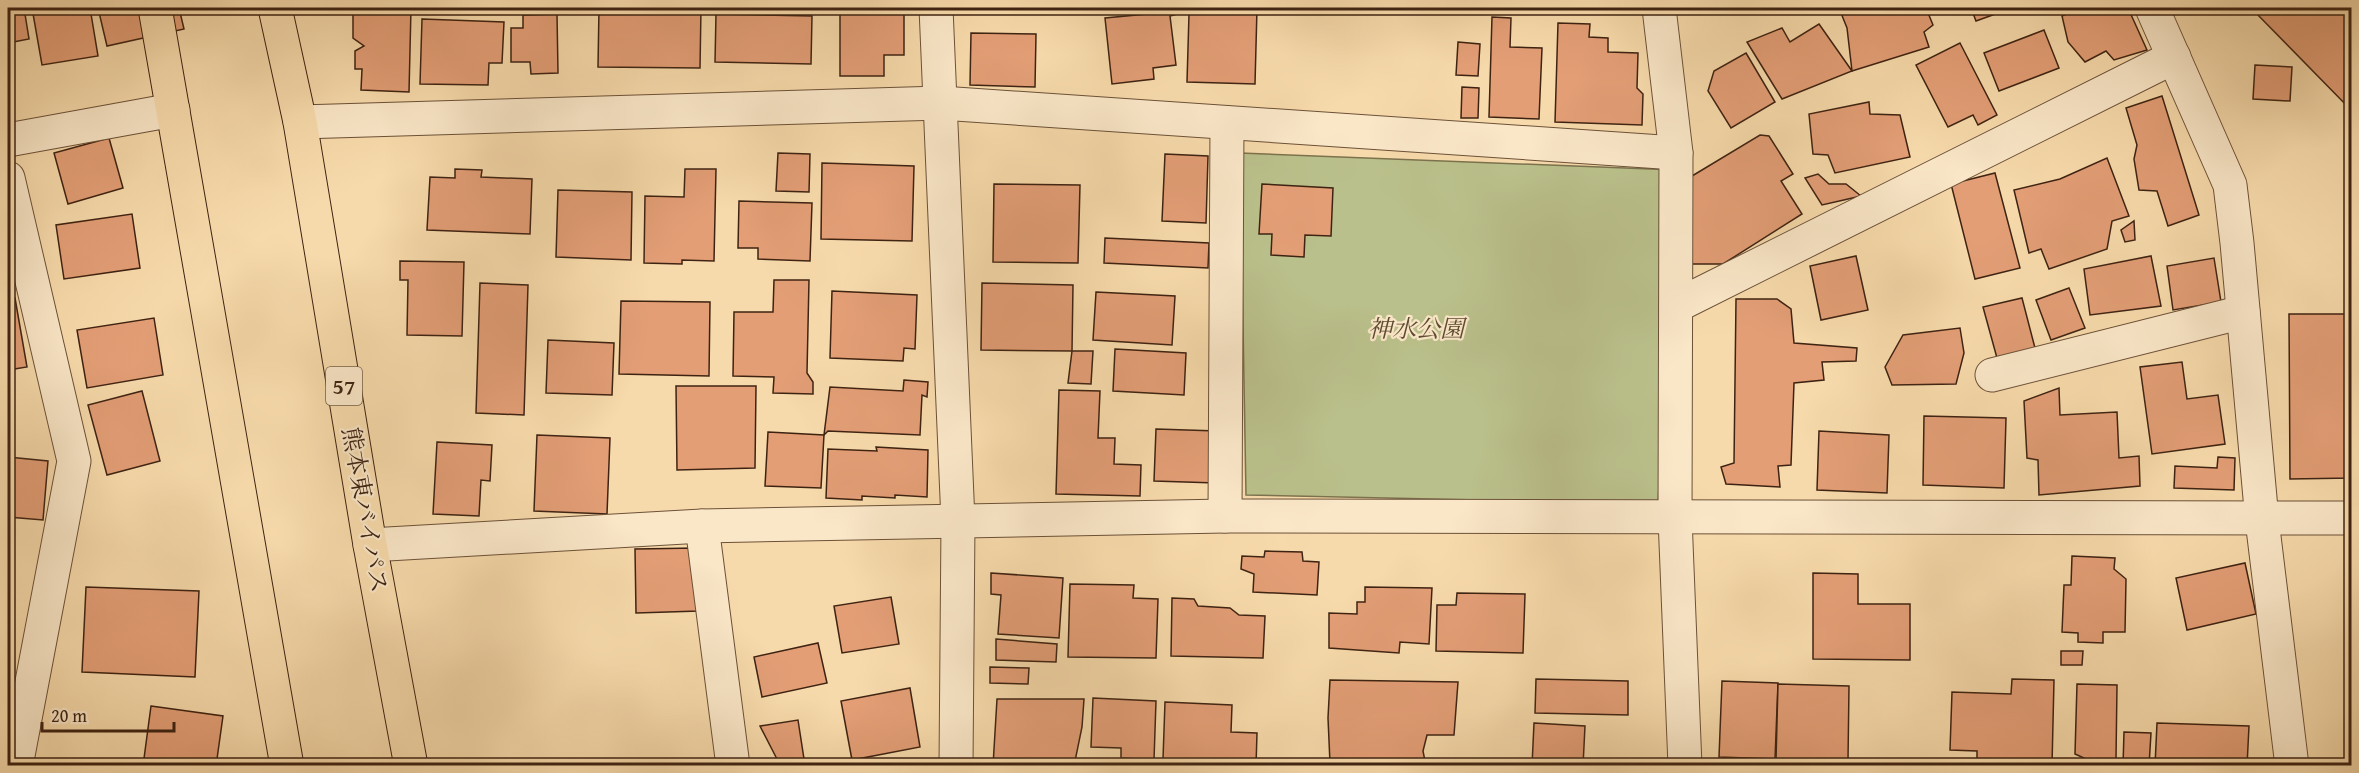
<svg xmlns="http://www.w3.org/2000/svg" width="2359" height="773" viewBox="0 0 2359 773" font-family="'Gentium Book Plus','Noto Serif JP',serif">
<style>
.green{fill:#bac08b;stroke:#7c724e;stroke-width:1.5}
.building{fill:#e39e76;stroke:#3e2312;stroke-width:1.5}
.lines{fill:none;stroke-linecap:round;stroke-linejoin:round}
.minor-casing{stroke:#6c5138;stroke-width:35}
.trunk-casing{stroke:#3e2312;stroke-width:35}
.minor{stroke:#fae7c8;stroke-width:33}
.trunk{stroke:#f7daab;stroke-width:33}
.labels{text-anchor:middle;stroke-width:4.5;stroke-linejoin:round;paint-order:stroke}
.shield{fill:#fae7c8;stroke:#765e49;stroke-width:1.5}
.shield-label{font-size:22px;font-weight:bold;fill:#3e2312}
.park-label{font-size:24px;font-style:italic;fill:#5d4a30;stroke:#fae7c8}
.street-label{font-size:24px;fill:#3e2312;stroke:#fae7c8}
</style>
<rect width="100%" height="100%" fill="#f7daab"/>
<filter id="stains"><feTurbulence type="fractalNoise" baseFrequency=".00333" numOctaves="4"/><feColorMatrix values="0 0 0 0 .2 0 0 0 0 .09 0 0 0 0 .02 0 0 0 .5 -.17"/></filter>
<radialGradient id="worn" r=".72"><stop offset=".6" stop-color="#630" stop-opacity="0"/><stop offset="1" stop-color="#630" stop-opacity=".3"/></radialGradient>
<path class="green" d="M1240 153 1676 170 1658 504 1246 495Z"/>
<g class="building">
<path d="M8 8H24L29 39 8 43Z"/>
<path d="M32 8H90L98 56 42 65Z"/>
<path d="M98 8H179L184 29 107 46Z"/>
<path d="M353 8H411L409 92 361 90 362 69H355V51L364 46 353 38Z"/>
<path d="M599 8H701L700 68 598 67Z"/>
<path d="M840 8H904V55H884V76H840Z"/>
<path d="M1146 8H1178V14L1170 16 1176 65 1153 68 1154 79 1112 84 1105 18 1147 14Z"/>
<path d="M1196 8H1257L1255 84 1187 82 1189 14H1196Z"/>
<path d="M1839 8H1926L1933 25 1924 32 1929 47 1852 71 1847 28Z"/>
<path d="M1971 8H2012L1976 21Z"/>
<path d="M2079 8H2128L2147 50 2114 60 2106 51 2085 62 2068 42 2062 16Z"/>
<path d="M2257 8H2352V111L2256 13Z"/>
<path d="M557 14 558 73 531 74 530 62H511V28H523V15Z"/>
<path d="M716 14 812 16 811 64 715 62Z"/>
<path d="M1492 17 1511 18 1510 47 1542 48 1539 119 1489 117Z"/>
<path d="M422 19 504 22 502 63H489L488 85 420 84Z"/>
<path d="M1558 23 1590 24 1589 37 1608 38V52L1638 53 1637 88 1643 94 1642 125 1555 122Z"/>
<path d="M1819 24 1852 71 1782 99 1747 42 1782 28 1790 42Z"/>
<path d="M2044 30 2059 68 1999 91 1984 53Z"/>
<path d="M971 33 1036 34 1035 87 970 85Z"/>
<path d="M1458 42 1480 44 1478 76 1456 75Z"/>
<path d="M1960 43 1997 115 1978 125 1973 115 1948 127 1916 65Z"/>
<path d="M1746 53 1775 102 1731 128 1708 91 1714 71Z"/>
<path d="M2255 65 2292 67 2290 101 2253 99Z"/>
<path d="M1462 87 1479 88 1478 118H1461Z"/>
<path d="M2162 96 2199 215 2168 226 2157 191 2139 190 2134 159 2137 145 2126 108Z"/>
<path d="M1869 102 1870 114 1900 115 1910 157 1835 173 1828 155 1813 154 1809 114Z"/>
<path d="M1760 135 1769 136 1793 174 1781 181 1802 214 1723 264H1691L1692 176Z"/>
<path d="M109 138 123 188 68 204 54 153Z"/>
<path d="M778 153 810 154 809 192 776 191Z"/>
<path d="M1165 154 1208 156 1206 223 1162 221Z"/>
<path d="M2107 158 2129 216 2112 221 2107 249 2049 269 2041 249 2029 253 2014 190 2060 179Z"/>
<path d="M822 163 914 166 912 241 821 239Z"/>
<path d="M455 169 482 170 481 177 532 179 530 234 427 230 430 177 455 178Z"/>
<path d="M685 169H716L714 261 682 260V264L644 263 645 196 684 197Z"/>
<path d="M1995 173 2020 268 1975 279 1951 184Z"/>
<path d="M1818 174 1829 184H1846L1861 196 1822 205 1805 178Z"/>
<path d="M994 184 1080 185 1078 263 993 262Z"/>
<path d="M1262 184 1333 188 1331 236 1305 235 1304 257 1271 255 1272 234H1259Z"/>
<path d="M558 190 632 192 631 260 556 257Z"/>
<path d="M739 201 812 203 810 261 758 259V248H738Z"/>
<path d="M132 214 140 268 64 279 56 225Z"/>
<path d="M2134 221 2135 240 2125 242 2121 230Z"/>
<path d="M1105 238 1209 243 1208 268 1104 263Z"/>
<path d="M1856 256 1868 310 1821 320 1810 266Z"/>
<path d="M2151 256 2161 306 2090 315 2084 269Z"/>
<path d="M2214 258 2221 302 2173 310 2167 266Z"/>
<path d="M400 261 464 262 462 336 407 335 408 280H400Z"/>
<path d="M774 280H809L807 373 813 382V394L773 393 774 377 733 376 734 312H773Z"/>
<path d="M480 283 528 285 524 415 476 413Z"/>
<path d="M982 283 1073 285 1072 351 981 350Z"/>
<path d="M2069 288 2085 328 2051 340 2036 300Z"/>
<path d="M832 291 917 295 915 349 904 348 903 361 830 358Z"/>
<path d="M1096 292 1175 296 1172 345 1093 340Z"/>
<path d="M15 298 27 367 8 370V299Z"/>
<path d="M2022 298 2035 348 1997 358 1983 307Z"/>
<path d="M1736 299H1777L1791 309 1794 343 1857 348 1856 361 1822 362 1824 380 1794 383 1791 465 1778 466 1780 487 1726 484 1721 467 1734 463Z"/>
<path d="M621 301 710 302 709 376 619 374Z"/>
<path d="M2289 314H2352V478L2290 479Z"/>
<path d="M154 318 163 375 87 388 77 330Z"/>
<path d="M1960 328 1964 353 1956 384 1892 385 1885 367 1903 335Z"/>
<path d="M548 340 614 343 612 395 546 393Z"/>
<path d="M1115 349 1186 353 1184 395 1113 391Z"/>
<path d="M1072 351H1093L1091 384 1068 383Z"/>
<path d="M2182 362 2187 399 2218 395 2225 444 2152 454 2140 367Z"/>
<path d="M904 380 928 382 927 397 922 395 920 435 828 431 824 435 830 387 903 391Z"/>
<path d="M676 386H756L755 468 677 470Z"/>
<path d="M2059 388 2060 415 2117 412 2119 458 2139 456 2140 486 2039 495 2038 460 2027 458 2024 401Z"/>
<path d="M1059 390 1100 391 1098 438H1115L1114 464 1141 465 1140 496 1056 494Z"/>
<path d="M142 391 160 461 107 475 88 405Z"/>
<path d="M1924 416 2006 418 2004 488 1923 485Z"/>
<path d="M1156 429 1217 431 1216 483 1154 481Z"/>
<path d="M1819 431 1889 435 1887 493 1817 490Z"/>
<path d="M768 432 824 435 821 488 765 486Z"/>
<path d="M537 435 610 438 607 514 534 511Z"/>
<path d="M437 442 492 445 490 481 481 480 479 516 433 514Z"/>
<path d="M876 447 928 450 927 497 895 495V498L862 496V500L826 498 828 449 877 451Z"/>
<path d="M8 457 48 461 43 520 8 517Z"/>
<path d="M2218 457 2235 458 2234 490 2174 488 2175 466 2217 468Z"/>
<path d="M697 548 699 611 636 613 635 549Z"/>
<path d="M1265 551 1302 552 1303 561 1319 562 1317 595 1253 592 1254 574 1241 569 1242 556 1264 557Z"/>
<path d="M2072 556 2115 558 2114 569 2126 579 2125 632H2103V643L2078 642V633L2062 632 2064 585H2071Z"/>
<path d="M2245 563 2256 614 2187 630 2176 578Z"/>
<path d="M991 573 1063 578 1059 638 998 634 1001 595 991 594Z"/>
<path d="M1813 573 1858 574V604H1910V660L1813 659Z"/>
<path d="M1070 584 1134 585 1133 598 1158 599 1156 658 1068 657Z"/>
<path d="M86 587 199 591 195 677 82 672Z"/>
<path d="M1365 587 1432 588 1429 644 1400 642 1399 653 1329 648V613L1357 614V602H1365Z"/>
<path d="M1457 593 1525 594 1523 653 1436 651 1437 605H1456Z"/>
<path d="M891 597 899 644 842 653 834 606Z"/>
<path d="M1172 598 1194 599 1198 606 1230 608 1239 615 1265 616 1263 658 1171 656Z"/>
<path d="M996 639 1057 644 1056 662 996 660Z"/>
<path d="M818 643 827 683 762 697 754 657Z"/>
<path d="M2061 651H2083L2082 665H2061Z"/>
<path d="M990 667 1029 668 1028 684 990 683Z"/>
<path d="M1536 679 1628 681V715L1535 713Z"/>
<path d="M2012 679 2054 680 2052 766H1977V751L1950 750 1952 692 2011 694Z"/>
<path d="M1330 680 1458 682 1454 735H1427L1423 751 1426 766 1330 763 1328 718Z"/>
<path d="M1722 681 1778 683 1775 759 1719 757Z"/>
<path d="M1778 684 1849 686 1848 761 1776 760Z"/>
<path d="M2077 684 2117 685 2116 759H2086L2075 754Z"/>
<path d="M910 688 920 747 852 760 841 701Z"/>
<path d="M1093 698 1156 701 1154 760 1121 758V748L1091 747Z"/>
<path d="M997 699H1084L1082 727 1074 766H993Z"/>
<path d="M1165 702 1232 705 1231 732 1257 733 1256 766H1229V762L1163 759Z"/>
<path d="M151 706 223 716 216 766H143Z"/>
<path d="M798 720 804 759 779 763 760 726Z"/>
<path d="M1534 723 1585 726 1583 766H1532Z"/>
<path d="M2157 723 2249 726 2247 766H2155Z"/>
<path d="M2124 732 2151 733 2149 766H2123Z"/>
</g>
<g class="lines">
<g class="minor-casing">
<g id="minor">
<path d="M936 8 958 521 956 766"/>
<path d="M1659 8 1676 153 1675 518 1685 766"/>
<path d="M2152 8 2230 185 2237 243 2262 520 2292 766"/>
<path d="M300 122 941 103 1676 153"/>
<path d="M8 140 173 110"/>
<path d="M8 178 74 461 16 766"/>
<path d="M1676 306 2174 57"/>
<path d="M1992 375 2243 312"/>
<path d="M1225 516 1227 123"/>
<path d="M702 526 733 766"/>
<path d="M370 545 702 526 1225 516 2352 518"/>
</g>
</g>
<g class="trunk-casing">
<g id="trunk">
<path d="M155 8 287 766"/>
<path d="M275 8 300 122 370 545 411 766"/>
</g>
</g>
<use href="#minor" class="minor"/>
<use href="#trunk" class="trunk"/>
</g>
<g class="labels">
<rect class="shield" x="326" y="367" width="36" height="38" rx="4.5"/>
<g class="shield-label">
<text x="344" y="394">57</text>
</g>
<g class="park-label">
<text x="1416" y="337">神水公園</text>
</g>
<g class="street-label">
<text transform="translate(365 510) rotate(80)" y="8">熊本東バイパス</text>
</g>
</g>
<rect width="2359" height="773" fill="none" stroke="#f7daab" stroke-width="30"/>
<rect x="9" y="9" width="2341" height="755" fill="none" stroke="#3e2312" stroke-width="3"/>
<rect x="15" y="15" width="2329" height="743" fill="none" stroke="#3e2312" stroke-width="1.5"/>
<path d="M42 722v9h132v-9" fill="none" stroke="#3e2312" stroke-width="3"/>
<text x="51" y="722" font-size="18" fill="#3e2312" stroke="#fae7c8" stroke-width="4.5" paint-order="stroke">20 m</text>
<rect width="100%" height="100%" filter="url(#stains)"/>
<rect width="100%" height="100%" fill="url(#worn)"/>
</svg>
